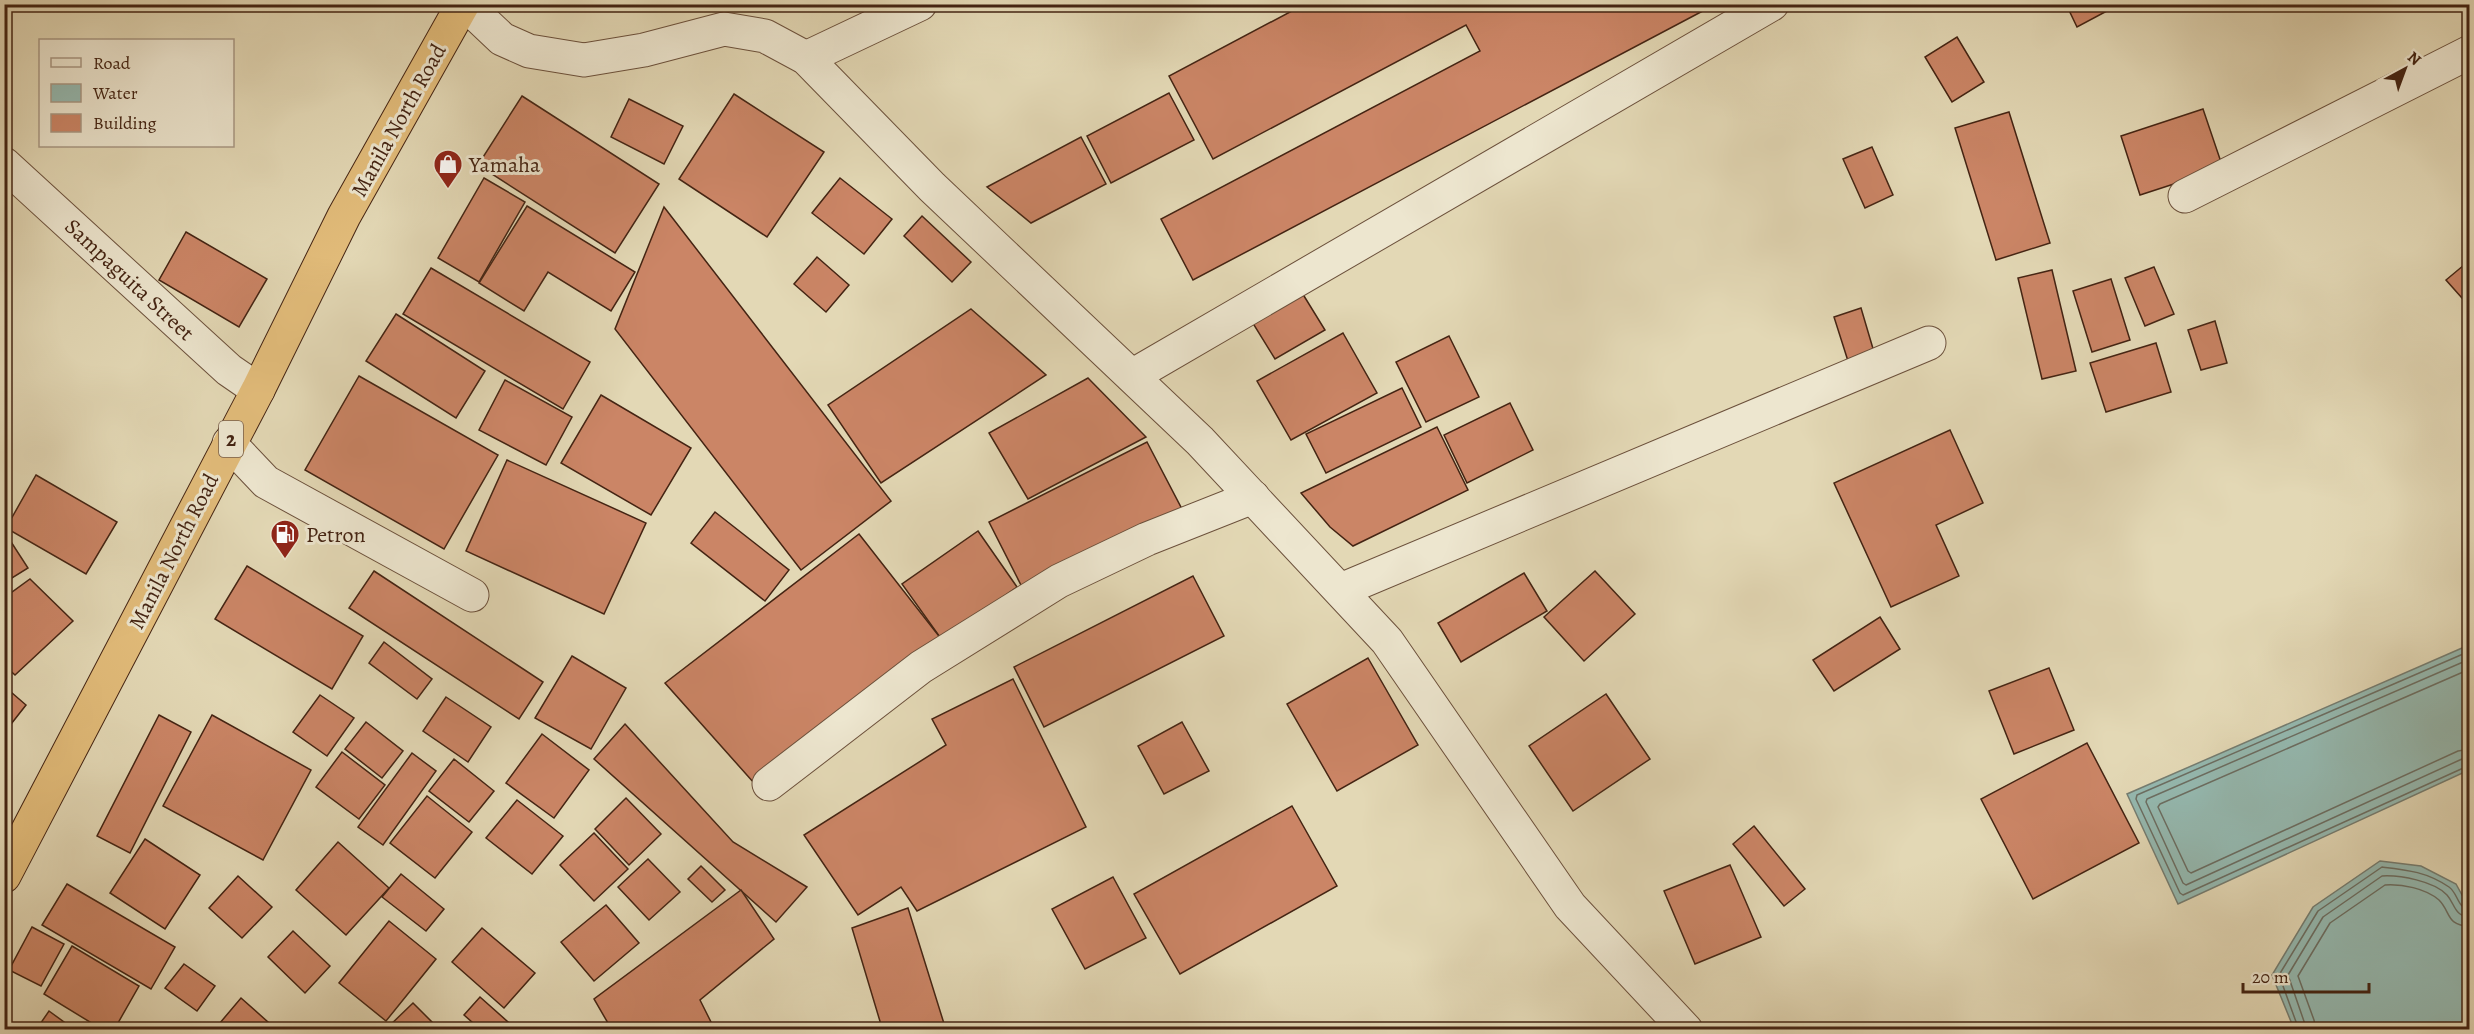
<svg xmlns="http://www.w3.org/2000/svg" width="2474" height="1034" viewBox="0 0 2474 1034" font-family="Alegreya,serif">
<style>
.water{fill:#95b9b0;stroke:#757d71;stroke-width:1.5}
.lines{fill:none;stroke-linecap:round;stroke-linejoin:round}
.shore{stroke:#6c6e62;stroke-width:1.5}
.building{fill:#cb8566;stroke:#442413;stroke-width:1.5}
.minor-casing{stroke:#6c513c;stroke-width:35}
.highway-casing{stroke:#442413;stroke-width:35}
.minor{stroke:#ede6cf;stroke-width:33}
.highway{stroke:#e2bc7a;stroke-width:33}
.labels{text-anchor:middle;stroke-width:6;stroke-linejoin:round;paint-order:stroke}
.shield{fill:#ede6cf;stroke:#775e4b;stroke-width:1.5}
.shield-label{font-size:21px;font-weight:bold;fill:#442413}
.street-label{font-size:22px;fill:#442413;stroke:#ede6cf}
.poi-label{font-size:22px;fill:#442413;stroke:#ede6cf;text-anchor:start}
</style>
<rect width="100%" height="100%" fill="#e3d8b5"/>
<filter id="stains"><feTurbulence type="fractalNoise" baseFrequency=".00333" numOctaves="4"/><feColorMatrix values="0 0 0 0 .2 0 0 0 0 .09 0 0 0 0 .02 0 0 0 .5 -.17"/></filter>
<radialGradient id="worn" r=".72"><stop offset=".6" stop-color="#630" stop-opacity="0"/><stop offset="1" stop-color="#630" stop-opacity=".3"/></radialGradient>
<g class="water">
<path d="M2469 645V770L2178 904 2127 794Z"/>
<path d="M2380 861 2421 866 2456 884 2469 908V1029H2294L2272 975 2313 907Z"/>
</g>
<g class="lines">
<g class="shore">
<path d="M2470 651 2137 795 2136 799 2180 893 2183 895 2470 765"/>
<path d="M2470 659 2147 799 2146 802 2183 883 2186 885 2462 759 2470 758"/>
<path d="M2470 669 2160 804 2158 807 2188 871 2191 873 2458 751 2470 749"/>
<path d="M2299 1030 2279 975 2318 911 2382 867C2408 870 2427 872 2449 887 2458 893 2457 908 2470 910"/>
<path d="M2307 1030 2288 975 2323 917 2382 876C2400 875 2434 881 2447 895 2455 904 2454 916 2470 917"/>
<path d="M2316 1030 2314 1020 2298 976 2330 923 2385 885C2402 884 2425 888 2439 900 2451 912 2446 926 2470 926"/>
</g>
</g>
<g class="building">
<path d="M1305 4H1716L1193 280 1161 219 1480 51 1466 25 1213 159 1169 76Z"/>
<path d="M2066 4H2120L2077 27Z"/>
<path d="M1957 37 1984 82 1952 102 1925 57Z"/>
<path d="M1169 93 1194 140 1111 183 1087 136Z"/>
<path d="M734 94 824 152 767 237 679 179Z"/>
<path d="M522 96 659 184 615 253 478 165Z"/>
<path d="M629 99 683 126 664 164 611 137Z"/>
<path d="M2203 109 2223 168 2140 195 2121 136Z"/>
<path d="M2009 112 2050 243 1996 260 1955 128Z"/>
<path d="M1081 137 1106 184 1031 223 987 187Z"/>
<path d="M1872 147 1893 195 1865 208 1843 159Z"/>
<path d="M484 178 525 202 479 282 438 258Z"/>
<path d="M840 178 892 219 864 254 812 213Z"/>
<path d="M527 206 635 272 611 311 548 272 524 311 479 283Z"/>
<path d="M664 207 891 501 801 570 615 329Z"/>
<path d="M922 216 971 262 952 282 904 236Z"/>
<path d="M186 232 267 279 239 327 159 280Z"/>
<path d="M817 257 849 285 826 312 794 284Z"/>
<path d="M2470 260V307L2446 280Z"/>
<path d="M2154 267 2174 314 2145 326 2125 278Z"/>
<path d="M431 268 590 362 563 409 403 314Z"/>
<path d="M2052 270 2076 371 2042 379 2018 278Z"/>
<path d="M2111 279 2130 340 2092 352 2073 291Z"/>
<path d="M1296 283 1325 330 1275 359 1246 312Z"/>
<path d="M1861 308 1874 352 1848 361 1834 317Z"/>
<path d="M971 309 1046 375 881 483 828 405Z"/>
<path d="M396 314 485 371 456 418 366 361Z"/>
<path d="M2215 321 2227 363 2201 370 2188 330Z"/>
<path d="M1343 333 1377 393 1291 440 1257 381Z"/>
<path d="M1449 336 1479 397 1426 422 1396 362Z"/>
<path d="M2156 343 2171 392 2106 412 2090 363Z"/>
<path d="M359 376 498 455 444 549 305 470Z"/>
<path d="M1088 378 1146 437 1028 499 989 433Z"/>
<path d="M505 380 572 417 546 465 479 430Z"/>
<path d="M1402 388 1421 427 1326 473 1306 434Z"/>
<path d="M601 395 691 448 651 515 561 463Z"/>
<path d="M1510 403 1533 450 1467 483 1444 435Z"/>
<path d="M1437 427 1468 490 1353 546 1330 527 1301 493Z"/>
<path d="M1950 430 1983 503 1936 525 1959 576 1891 607 1834 483Z"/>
<path d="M1147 442 1183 511 1024 591 989 522Z"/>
<path d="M507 460 646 523 604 614 466 551Z"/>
<path d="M36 475 117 522 86 574 6 528Z"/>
<path d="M715 512 789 570 765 601 691 543Z"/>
<path d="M4 531 28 568 4 583Z"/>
<path d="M978 531 1017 587 942 640 902 584Z"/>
<path d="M859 534 942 640 754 783 665 683Z"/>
<path d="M247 566 363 636 332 689 215 619Z"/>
<path d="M374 571 543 682 519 719 349 608Z"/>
<path d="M1595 571 1635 614 1584 661 1544 617Z"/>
<path d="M1524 573 1547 611 1461 662 1438 623Z"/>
<path d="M1193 576 1224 636 1044 727 1014 667Z"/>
<path d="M30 579 73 621 15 675 4 665V598Z"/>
<path d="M1880 617 1900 649 1834 691 1813 660Z"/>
<path d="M384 642 432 679 417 699 369 663Z"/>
<path d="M572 656 626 688 591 749 535 718Z"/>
<path d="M1368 658 1418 745 1337 791 1287 704Z"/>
<path d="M2049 668 2074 730 2014 754 1989 691Z"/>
<path d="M1013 679 1086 827 917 911 901 887 858 915 804 835 946 745 932 719Z"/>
<path d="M4 686 26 705 4 733Z"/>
<path d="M1606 694 1650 759 1573 811 1529 746Z"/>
<path d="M320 695 354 718 327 756 293 732Z"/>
<path d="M446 697 491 727 468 762 423 731Z"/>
<path d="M159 715 191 732 130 853 97 836Z"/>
<path d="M212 715 311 770 263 860 163 806Z"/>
<path d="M366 722 403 751 382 778 345 749Z"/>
<path d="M1182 722 1209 771 1164 794 1138 746Z"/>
<path d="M625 724 733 842 807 887 776 922 594 759Z"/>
<path d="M542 734 589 770 554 818 506 783Z"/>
<path d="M2087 743 2139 843 2033 899 1981 799Z"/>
<path d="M342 752 385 785 359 819 316 787Z"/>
<path d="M412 753 436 771 383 845 358 827Z"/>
<path d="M454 759 494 791 469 822 429 791Z"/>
<path d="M427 796 472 832 435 878 390 843Z"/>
<path d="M626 798 661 834 629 865 595 829Z"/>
<path d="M517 800 563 836 532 874 486 838Z"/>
<path d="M1292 806 1337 886 1180 974 1134 894Z"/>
<path d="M1754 826 1805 889 1784 906 1733 844Z"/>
<path d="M594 833 628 869 594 901 560 865Z"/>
<path d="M145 839 200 875 165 929 110 893Z"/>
<path d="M338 842 389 888 346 935 296 890Z"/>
<path d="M648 859 680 892 649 920 618 887Z"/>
<path d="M1730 865 1761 937 1695 964 1664 891Z"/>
<path d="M701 866 725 890 712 902 688 879Z"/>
<path d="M401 874 444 909 426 931 382 897Z"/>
<path d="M238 876 272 907 242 938 209 908Z"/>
<path d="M1113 877 1146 938 1085 969 1052 909Z"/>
<path d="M67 884 175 947 151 989 42 925Z"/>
<path d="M741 890 774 939 700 1000 715 1030H612L594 999Z"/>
<path d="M606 905 639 943 594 981 561 942Z"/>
<path d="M908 908 946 1030H879L882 1028 852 928Z"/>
<path d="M389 921 436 959 386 1021 339 983Z"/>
<path d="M32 927 64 944 41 986 9 970Z"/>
<path d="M482 928 535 973 504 1008 452 962Z"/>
<path d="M293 931 330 966 305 993 268 957Z"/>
<path d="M72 946 139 986 114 1030H103L44 994Z"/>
<path d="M184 964 215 986 197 1011 165 988Z"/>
<path d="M480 997 516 1029 481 1030 464 1015Z"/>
<path d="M241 998 277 1030H214Z"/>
<path d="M413 1003 440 1030H385Z"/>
<path d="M49 1011 75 1030H36Z"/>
</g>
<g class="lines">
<g class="minor-casing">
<g id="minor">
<path d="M465 4 502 39 529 51 584 60 644 50 724 29 765 36 806 58 932 187 1200 441 1387 641 1570 906 1686 1030"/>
<path d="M806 58 920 4"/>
<path d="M4 164 229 370 258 390"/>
<path d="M2185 196 2470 52"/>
<path d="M1132 376 1772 4"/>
<path d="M229 443 266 482 472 595"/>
<path d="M1341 590 1929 343"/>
<path d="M769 784 921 667 1059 581 1147 539 1253 497"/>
</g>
</g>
<g class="highway-casing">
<path id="highway" d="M4 876 258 390 344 216 463 4"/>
</g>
<use href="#minor" class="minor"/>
<use href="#highway" class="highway"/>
</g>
<defs>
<g id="shop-pin" transform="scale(1.5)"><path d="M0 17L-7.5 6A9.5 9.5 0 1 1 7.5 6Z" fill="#8f2418" stroke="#ede6cf"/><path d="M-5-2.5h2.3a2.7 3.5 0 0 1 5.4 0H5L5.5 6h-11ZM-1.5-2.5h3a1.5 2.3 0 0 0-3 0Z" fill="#fff"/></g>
<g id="fuel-pin" transform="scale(1.5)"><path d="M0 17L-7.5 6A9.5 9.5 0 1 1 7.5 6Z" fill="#8f2418" stroke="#ede6cf"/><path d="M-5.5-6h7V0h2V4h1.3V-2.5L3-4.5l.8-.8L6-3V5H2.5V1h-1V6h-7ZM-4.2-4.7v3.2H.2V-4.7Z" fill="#fff"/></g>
</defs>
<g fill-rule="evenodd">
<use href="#shop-pin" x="448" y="164"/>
<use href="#fuel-pin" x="285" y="534"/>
</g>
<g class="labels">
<rect class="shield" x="219" y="421" width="24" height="36" rx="4.5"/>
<g class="shield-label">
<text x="231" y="446">2</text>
</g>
<g class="street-label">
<text transform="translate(398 120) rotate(-61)" y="8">Manila North Road</text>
<text transform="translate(130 279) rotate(43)" y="8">Sampaguita Street</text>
<text transform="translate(173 551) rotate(-63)" y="8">Manila North Road</text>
</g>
<g class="poi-label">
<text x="469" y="172">Yamaha</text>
<text x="306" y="542">Petron</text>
</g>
</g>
<rect width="2474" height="1034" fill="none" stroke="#e3d8b5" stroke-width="24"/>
<rect x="6" y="6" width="2462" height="1022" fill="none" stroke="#442413" stroke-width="3"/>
<rect x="12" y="12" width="2450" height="1010" fill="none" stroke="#442413" stroke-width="1.5"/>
<rect x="39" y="39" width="195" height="108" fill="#ede6cf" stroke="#a99884" stroke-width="1.5"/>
<rect x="51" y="58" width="30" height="9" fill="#ede6cf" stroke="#a99884" stroke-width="1.5"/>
<text x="93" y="69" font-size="18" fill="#442413">Road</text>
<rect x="51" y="84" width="30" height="18" fill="#95b9b0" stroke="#a99884" stroke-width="1.5"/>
<text x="93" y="99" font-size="18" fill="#442413">Water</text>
<rect x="51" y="114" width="30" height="18" fill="#cb8566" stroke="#a99884" stroke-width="1.5"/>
<text x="93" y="129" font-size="18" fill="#442413">Building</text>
<g transform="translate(2405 69) rotate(41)" stroke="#ede6cf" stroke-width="4.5" paint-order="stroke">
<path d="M0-4.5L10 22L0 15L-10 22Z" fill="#442413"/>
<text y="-9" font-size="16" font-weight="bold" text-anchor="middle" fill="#442413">N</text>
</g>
<path d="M2243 983v9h126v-9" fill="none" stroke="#442413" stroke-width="3"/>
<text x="2252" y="983" font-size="18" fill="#442413" stroke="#ede6cf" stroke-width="4.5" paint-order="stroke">20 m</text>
<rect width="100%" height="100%" filter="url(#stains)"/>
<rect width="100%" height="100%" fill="url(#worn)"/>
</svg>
